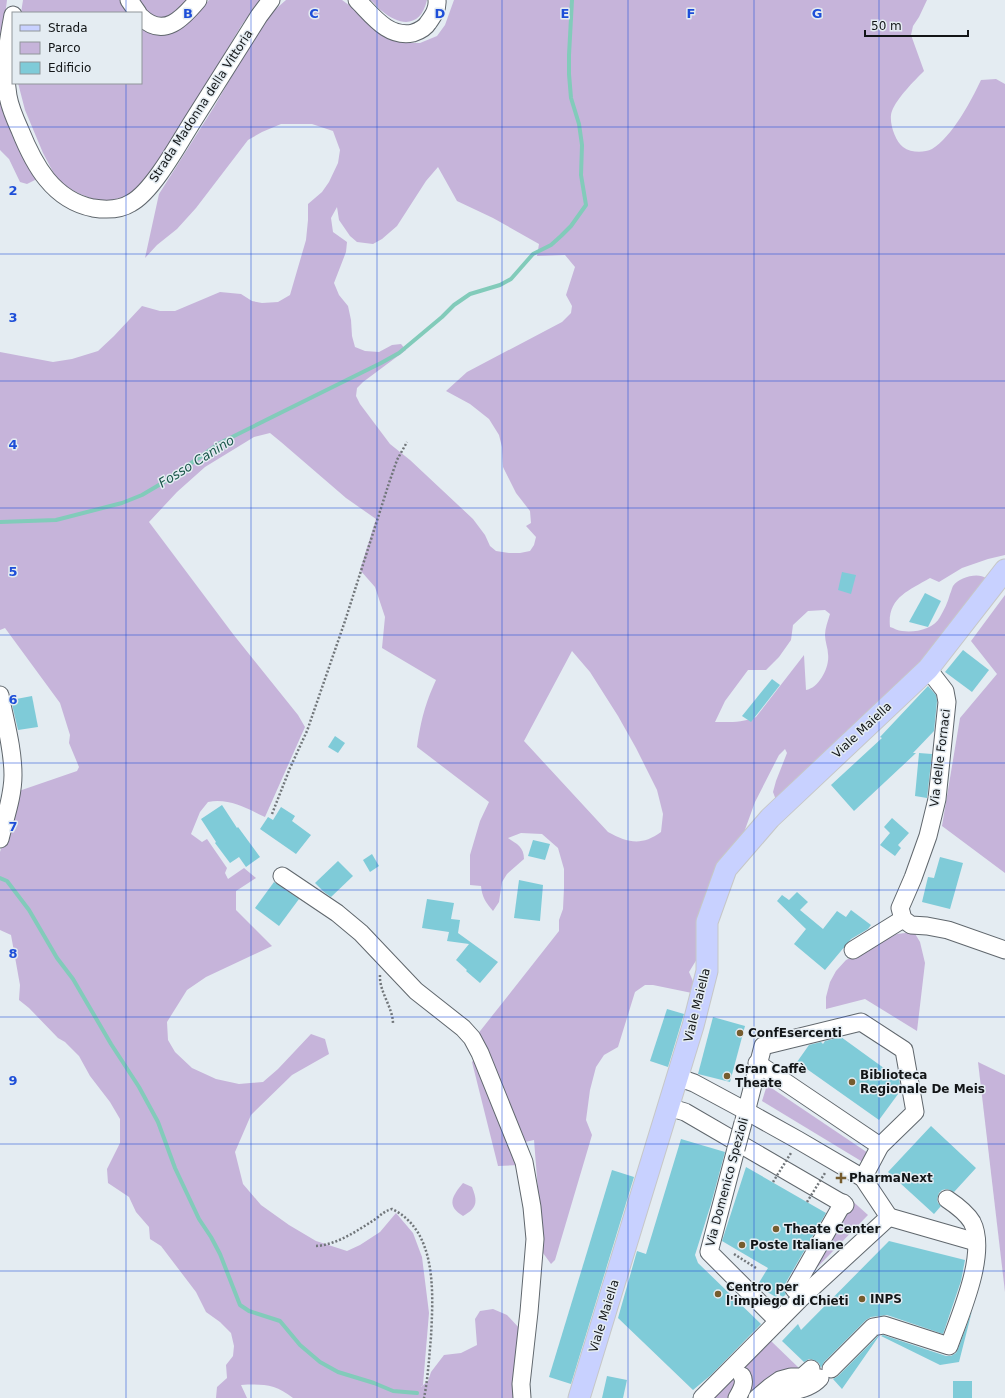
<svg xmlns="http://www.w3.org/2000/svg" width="1005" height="1398" viewBox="0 0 1005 1398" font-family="'DejaVu Sans',sans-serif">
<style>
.green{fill:#c6b4da;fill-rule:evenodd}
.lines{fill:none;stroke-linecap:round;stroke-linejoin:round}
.stream{stroke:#82cbba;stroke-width:4}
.building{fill:#7fcbd8}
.minor-casing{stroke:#60676d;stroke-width:19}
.major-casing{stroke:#c6c7c7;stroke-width:23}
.path{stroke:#71767a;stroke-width:2.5;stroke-dasharray:2 2;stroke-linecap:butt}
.minor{stroke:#fff;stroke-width:17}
.major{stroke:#c8d1ff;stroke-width:21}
.minor-bridge-casing{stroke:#60676d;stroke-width:19;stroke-linecap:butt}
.path-bridge{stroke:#71767a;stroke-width:2.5;stroke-dasharray:2 2;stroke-linecap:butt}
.minor-bridge{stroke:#fff;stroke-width:17}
.grid{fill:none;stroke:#1d4ed8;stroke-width:1;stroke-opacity:0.55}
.poi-dot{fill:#765c2e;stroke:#e4ecf2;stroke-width:1.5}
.labels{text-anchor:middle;stroke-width:3;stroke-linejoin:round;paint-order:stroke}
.street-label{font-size:12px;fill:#121517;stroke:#e4ecf2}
.poi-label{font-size:12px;font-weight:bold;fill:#121517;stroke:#e4ecf2;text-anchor:start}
.water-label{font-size:13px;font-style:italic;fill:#1a574b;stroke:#e4ecf2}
.grid-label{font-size:13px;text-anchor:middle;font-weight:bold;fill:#1d4ed8;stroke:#e4ecf2;stroke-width:3;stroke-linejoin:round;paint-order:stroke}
</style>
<rect width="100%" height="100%" fill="#e4ecf2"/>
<g class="green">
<path d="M0 0H7L0 55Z"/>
<path d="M23 0H125L129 13H21Z"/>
<path d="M137 0H189C178 12 164 27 148 13 144 9 141 4 137 0Z"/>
<path d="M209 0H260L241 26 155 171 142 187 127 196 109 201 96 200 80 194 59 183 43 153 25 110 18 83H141V24L193 19Z"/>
<path d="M286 0H342L353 8 389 39 404 43H420L437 36 445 25 454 0H927L919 17 913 26 911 35 924 71C914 81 897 98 892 111 888 121 895 141 903 147 911 153 924 153 932 149 952 137 971 101 981 80L996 79 1005 84V555L988 559 962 568 939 582 930 578C908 591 887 598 890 627 894 628 898 631 902 631 915 633 934 629 940 617 944 610 948 602 950 594 951 592 952 588 953 586 959 577 978 572 986 578L938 651 776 800 773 792 776 781 787 753 785 749 779 755 755 802 700 954 689 972 696 988 692 993 653 985H645L635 992 618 1047 604 1055 596 1067 590 1090 586 1120 592 1135 555 1260 551 1264 543 1253 534 1140 525 1142 496 1072 477 1035 559 931V920L563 909 564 888V869L558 848 542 834 521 833 508 838C517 844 524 847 524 859L507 874 502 882 499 902 493 911C486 903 482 897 481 886L470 885V855L480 821 489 802 417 747C421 720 425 704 436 680L382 648 385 617 375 587 360 570 376 519 346 498 281 442 270 433 254 437 205 467 177 492 149 522 233 634 298 715 305 727 265 817C246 808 229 798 208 802L200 812 191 834 202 842 207 839 227 868 225 873 228 879 244 868 256 878 236 891V910L272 946 206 977 187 990 167 1022 168 1040 175 1052 192 1068 216 1079 239 1084 263 1082 278 1069 311 1034 325 1039 329 1054 292 1075 251 1115 235 1152 243 1184 261 1205 289 1225 316 1241 347 1251 360 1245 380 1232 396 1213 413 1233 422 1257 429 1313 423 1385 421 1387 428 1381 431 1372 444 1355 461 1353 477 1345 475 1319 480 1311 493 1309 507 1315 521 1330 513 1398H293C275 1384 263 1384 241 1385L247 1398H216L217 1387 227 1378 226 1365 233 1356 234 1346 231 1333 220 1322 206 1312 196 1292 161 1246 150 1239 149 1227 136 1212 129 1197 108 1183 107 1169 120 1143V1119L110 1102 90 1076 79 1056 65 1042 58 1038 29 1008 19 1000 20 985 11 935 0 930V852L14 807 16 792 77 771 79 767 69 743 70 735 60 703 5 628 0 630V352L53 362 72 359 98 351 114 336 142 306 160 311H175L220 292 241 294 252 301 262 303 278 302 290 295 306 240 308 220V204L322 192 329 182 338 163 340 150 333 131 312 124H281L262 132 248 140 196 208 177 229 157 245 145 258 159 194 214 107 257 32 269 15ZM438 167 457 201 493 218 539 244 537 256 565 255 575 267 566 295 572 306 571 313 562 322 467 372 446 391 470 404 489 419 499 435 502 447 503 467 516 493 530 511 531 523 526 526 536 537 534 545 530 551 520 553H509L496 551 490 546 485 535 473 519 410 460 390 444 360 404 356 396 357 388 363 382 406 350 401 344 392 345 379 352 365 351 355 347 352 336 351 320 348 306 339 295 334 283 346 252 347 242 333 232 331 218 337 207 339 220 350 236 357 242 373 244 382 239 397 226 426 181ZM825 610 830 614C828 621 825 628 825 635 825 642 828 648 828 654 830 667 819 688 806 690L804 655 756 717C742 723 729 722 715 722L725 701 748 670H766L779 657 791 640 793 625 808 611ZM572 651 590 672 618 716 636 748 657 790 663 814 661 832C642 846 628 843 608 832L524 741Z"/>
<path d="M370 0H427C421 27 401 27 382 11 377 8 375 3 370 0Z"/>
<path d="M0 62 2 100 19 150 37 179 27 184 20 182 9 159 0 150Z"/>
<path d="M1005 595V873L942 826 960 718 997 674 971 641Z"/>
<path d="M914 932 920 942 925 963 917 1031 865 999 826 1009V997L830 982 836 971 846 960 897 934Z"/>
<path d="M478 1055 520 1165 498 1166 472 1062Z"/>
<path d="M978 1062 1005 1075V1292Z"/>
<path d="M767 1085 871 1155 866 1164 762 1101Z"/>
<path d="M463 1183 472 1187C478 1202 477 1208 463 1216 446 1206 452 1196 463 1183Z"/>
<path d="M849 1198 868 1215 800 1285 798 1283Z"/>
<path d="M771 1341 800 1369 751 1398H714Z"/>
</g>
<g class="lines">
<g class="stream">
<path d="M0 522 56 520 122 503 142 495 164 482 220 443 381 363 399 353 442 317 454 305 470 294 500 285 511 279 533 254 551 245 561 236 571 226 586 205 581 175 582 145 579 124 571 98 569 74V55L572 0"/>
<path d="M0 878 7 881 29 910 57 958 73 979 111 1044 139 1087 158 1122 175 1168 199 1219 211 1237 220 1254 240 1305 249 1311 280 1321 300 1345 320 1362 338 1372 374 1383 393 1391 417 1393"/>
</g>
</g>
<g class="building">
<path d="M842 572 856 575 851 594 838 590Z"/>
<path d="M925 593 941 601 928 627 909 622Z"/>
<path d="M963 650 989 670 972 692 945 672Z"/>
<path d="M772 679 780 685 751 722 742 716Z"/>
<path d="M928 686 936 695 937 701 934 731 913 753H916L854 811 831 785 882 738 880 737Z"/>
<path d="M32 696 38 727 18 730 11 700Z"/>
<path d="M335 736 345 743 338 753 328 747Z"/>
<path d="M919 753 932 754 927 798 915 796Z"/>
<path d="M222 805 237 828 238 827 260 857 246 867 239 857 230 863 215 843 216 842 201 819Z"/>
<path d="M281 807 295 816 292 821 311 835 296 854 260 829 268 817 273 820Z"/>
<path d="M892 818 909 833 898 845 901 848 895 856 880 845 890 833 884 827Z"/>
<path d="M533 840 550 844 545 860 528 856Z"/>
<path d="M372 854 379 866 370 872 363 860Z"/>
<path d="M940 857 963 863 950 909 922 902 928 877 934 878Z"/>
<path d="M338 861 353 876 331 897 324 892 315 883Z"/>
<path d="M519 880 543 885 540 921 514 918Z"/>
<path d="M274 882 299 899 279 926 255 908Z"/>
<path d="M797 892 808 902 800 910 823 929 837 911 846 917 851 910 871 925 868 929 851 939 825 970 794 944 806 929 777 901 782 895 789 900Z"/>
<path d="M427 899 454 903 451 919 460 920 458 933 498 962 480 983 466 971 467 970 456 960 469 944 447 941 449 932 422 928Z"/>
<path d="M667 1009 684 1014 668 1067 650 1061Z"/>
<path d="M713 1017 745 1026 730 1082 698 1074Z"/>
<path d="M841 1037 899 1079 901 1090 879 1120 797 1062 809 1045 821 1042 823 1044 825 1041Z"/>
<path d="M931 1126 976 1168 954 1192 947 1189 942 1190 939 1193 937 1199 938 1203 941 1206 934 1214 888 1172Z"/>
<path d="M681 1139 725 1152 711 1204 695 1255 698 1263 761 1324 711 1375 693 1390 618 1318 637 1251 646 1254Z"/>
<path d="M746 1167 826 1213 785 1284 784 1290 786 1294 783 1297 778 1294 776 1297 757 1286 768 1268 722 1241Z"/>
<path d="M612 1170 634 1177 571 1384 549 1377Z"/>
<path d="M889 1241 965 1260 961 1281 943 1334 887 1315 871 1317 866 1320 824 1362 821 1368 819 1363 814 1360 809 1359 804 1362 782 1341 798 1324 801 1330Z"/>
<path d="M972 1311 959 1362 940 1365 881 1336 883 1335 946 1356H951L956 1353 958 1349Z"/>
<path d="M878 1336H879L842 1389 833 1379 838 1376Z"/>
<path d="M607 1376 627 1380 623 1398H602Z"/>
<rect x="953" y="1381" width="19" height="17"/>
</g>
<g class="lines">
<g class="minor-casing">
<g id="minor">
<path d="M129 0 138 13"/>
<path d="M357 0C373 16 388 38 413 33 419 31 425 28 428 23 433 16 438 9 437 0"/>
<path d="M13 15C8 42 3 68 8 96 10 108 15 119 20 130 34 165 53 200 93 208 106 210 120 210 131 203 152 192 178 145 191 124 214 88 236 52 259 16L271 0"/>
<path d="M141 17C164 39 183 18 198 0"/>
<path d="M928 669 945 691 947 702 937 799 928 836 913 878 900 908 903 919 911 925 927 926 948 930 1005 950"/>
<path d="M0 695C5 721 13 748 13 775 13 797 5 818 0 839"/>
<path d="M282 876 337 913 361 933 416 991 463 1028 472 1038 480 1053 524 1162 532 1207 535 1239 529 1312 521 1384 522 1398"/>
<path d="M853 950 903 919"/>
<path d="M757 1063 880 1146"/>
<path d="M677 1077 694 1083 746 1111 798 1140 863 1178 889 1217 802 1297 702 1398"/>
<path d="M668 1107 685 1112 845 1205"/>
<path d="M744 1120 763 1046 861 1022 904 1050 915 1112 880 1146 863 1178"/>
<path d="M736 1149 709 1252 778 1321"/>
<path d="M889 1217 976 1242"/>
<path d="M802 1297 794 1289 843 1203"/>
<path d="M831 1369 873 1327 884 1325 949 1346C960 1315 988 1253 972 1222 966 1212 956 1205 947 1199"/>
<path d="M737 1398C741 1391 746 1383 742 1376"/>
<path d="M757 1398 770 1387 780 1380 791 1377H802L811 1369"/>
<path d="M774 1398C790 1389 807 1392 820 1378"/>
</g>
</g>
<g class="major-casing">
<path id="major" d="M579 1398 693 1026 707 971V922L726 869 770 818 928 669 1005 570"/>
</g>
<g class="path">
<path d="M272 814 290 768 307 731 345 621 389 483 397 460 407 442"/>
<path d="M380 975C379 992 393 1007 393 1024"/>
<path d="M316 1246C336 1245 357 1231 374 1220 380 1216 384 1211 392 1209 438 1231 433 1295 431 1337 429 1358 428 1378 424 1398"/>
<path d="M734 1254 756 1268"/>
</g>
<use href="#minor" class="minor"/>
<use href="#major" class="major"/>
<g class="minor-bridge-casing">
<path id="minor-bridge" d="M736 1149 743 1123"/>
</g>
<g class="path-bridge">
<path d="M773 1182 791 1153"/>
<path d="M807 1202 825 1173"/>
</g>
<use href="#minor-bridge" class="minor-bridge"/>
</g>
<path class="grid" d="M126 0V13M251 0V1398M377 0V1398M502 0V1398M628 0V1398M754 0V1398M879 0V1398M126 83V1398M0 127H1005M0 254H1005M0 381H1005M0 508H1005M0 635H1005M0 763H1005M0 890H1005M0 1017H1005M0 1144H1005M0 1271H1005"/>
<g class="poi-dot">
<circle cx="740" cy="1033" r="4"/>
<circle cx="727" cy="1076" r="4"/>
<circle cx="852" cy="1082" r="4"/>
<path d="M839 1172h4v4h4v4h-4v4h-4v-4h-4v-4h4z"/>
<circle cx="776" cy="1229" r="4"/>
<circle cx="742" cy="1245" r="4"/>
<circle cx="718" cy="1294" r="4"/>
<circle cx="862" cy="1299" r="4"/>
</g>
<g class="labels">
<g class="street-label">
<text transform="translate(201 106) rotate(-57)" y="4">Strada Madonna della Vittoria</text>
<text transform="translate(862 730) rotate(-43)" y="4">Viale Maiella</text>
<text transform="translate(940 758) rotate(-83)" y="4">Via delle Fornaci</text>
<text transform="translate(697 1005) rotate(-76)" y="4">Viale Maiella</text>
<text transform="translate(727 1182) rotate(-75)" y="4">Via Domenico Spezioli</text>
<text transform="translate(604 1316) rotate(-73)" y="4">Viale Maiella</text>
</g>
<g class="poi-label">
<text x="748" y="1037">ConfEsercenti</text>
<text x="735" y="1073">Gran Caffè<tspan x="735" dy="14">Theate</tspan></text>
<text x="860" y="1079">Biblioteca<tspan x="860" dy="14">Regionale De Meis</tspan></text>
<text x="849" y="1182">PharmaNext</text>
<text x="784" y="1233">Theate Center</text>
<text x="750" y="1249">Poste Italiane</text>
<text x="726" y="1291">Centro per<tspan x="726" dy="14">l'impiego di Chieti</tspan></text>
<text x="870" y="1303">INPS</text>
</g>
<g class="water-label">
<text transform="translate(196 461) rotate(-32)" y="5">Fosso Canino</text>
</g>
</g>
<g class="grid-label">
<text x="188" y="18">B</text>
<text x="314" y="18">C</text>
<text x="440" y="18">D</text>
<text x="565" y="18">E</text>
<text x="691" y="18">F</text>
<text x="817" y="18">G</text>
<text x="13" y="195">2</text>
<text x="13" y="322">3</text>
<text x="13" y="449">4</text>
<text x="13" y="576">5</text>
<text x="13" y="704">6</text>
<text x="13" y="831">7</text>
<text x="13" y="958">8</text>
<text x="13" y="1085">9</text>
</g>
<rect x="12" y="12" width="130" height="72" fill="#e4ecf2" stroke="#90969a"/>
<rect x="20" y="25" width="20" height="6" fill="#c8d1ff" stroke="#90969a"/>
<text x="48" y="32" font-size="12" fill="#121517">Strada</text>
<rect x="20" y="42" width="20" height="12" fill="#c6b4da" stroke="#90969a"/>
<text x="48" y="52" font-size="12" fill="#121517">Parco</text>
<rect x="20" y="62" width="20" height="12" fill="#7fcbd8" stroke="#90969a"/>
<text x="48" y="72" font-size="12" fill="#121517">Edificio</text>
<path d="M865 30v6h103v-6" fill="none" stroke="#121517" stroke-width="2"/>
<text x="871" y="30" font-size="12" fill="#121517" stroke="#e4ecf2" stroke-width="3" paint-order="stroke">50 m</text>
</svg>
